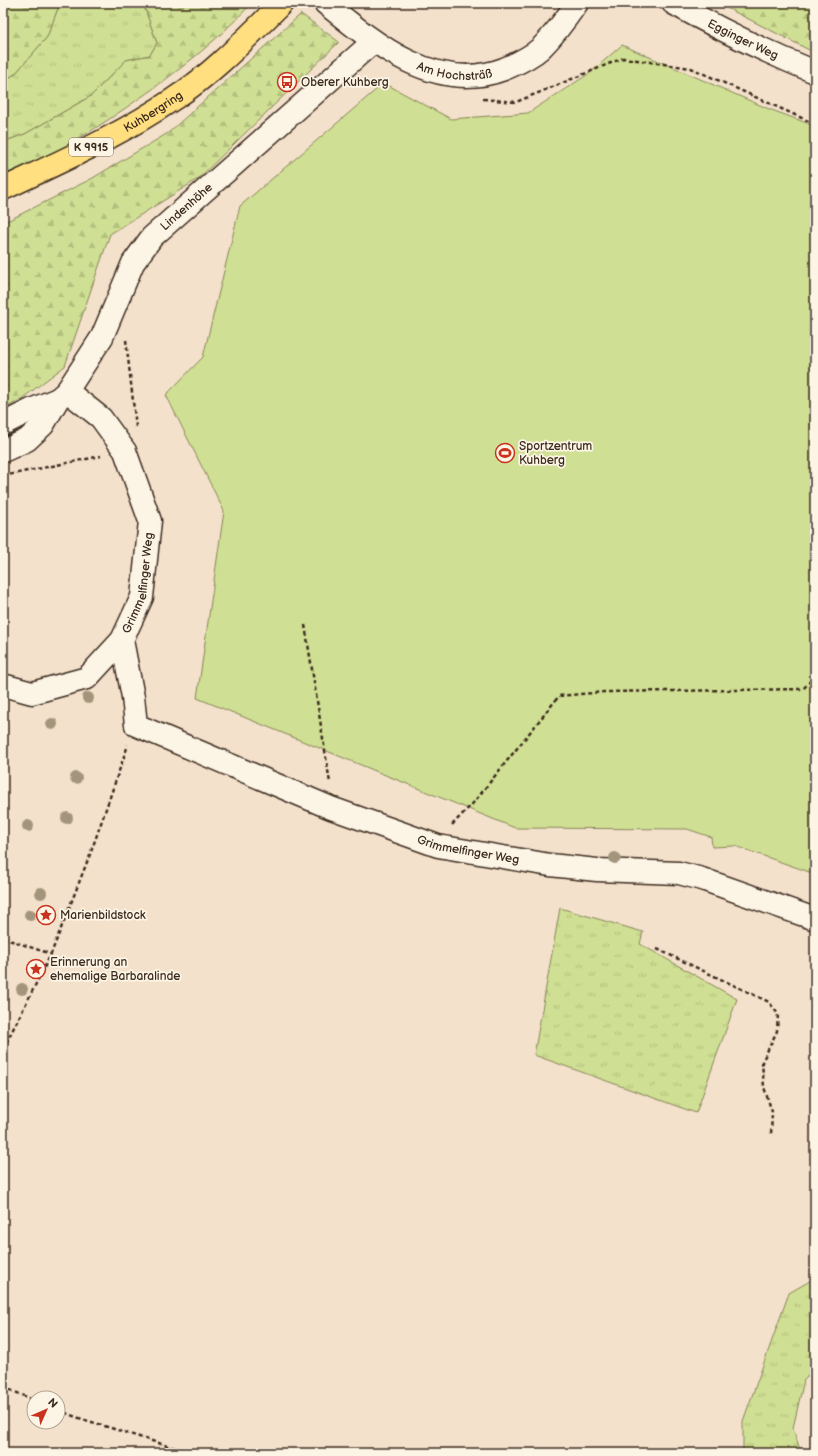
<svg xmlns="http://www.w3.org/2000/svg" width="818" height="1456" viewBox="0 0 818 1456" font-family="'Balsamiq Sans',sans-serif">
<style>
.grass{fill:url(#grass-tufts);stroke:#858458}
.forest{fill:url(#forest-firs);stroke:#858458}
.pitch{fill:#cfdf93;stroke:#858458}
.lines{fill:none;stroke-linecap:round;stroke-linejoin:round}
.street-casing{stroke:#3b2a1e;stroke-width:25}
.secondary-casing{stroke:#3b2a1e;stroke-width:25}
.primary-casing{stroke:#3b2a1e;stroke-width:25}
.path{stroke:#3b2a1e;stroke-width:2.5;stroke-dasharray:4 3;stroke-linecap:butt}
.street{stroke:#fcf5e5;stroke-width:22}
.secondary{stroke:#fcf5e5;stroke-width:22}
.primary{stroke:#ffdf80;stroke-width:22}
.tree{fill:#a3957c}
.labels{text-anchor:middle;stroke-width:3.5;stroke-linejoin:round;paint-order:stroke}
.shield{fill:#fcf5e5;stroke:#75675a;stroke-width:1}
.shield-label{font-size:11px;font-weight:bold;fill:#3b2a1e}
.street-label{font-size:12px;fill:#3b2a1e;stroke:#fcf5e5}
.poi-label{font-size:12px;fill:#3b2a1e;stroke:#fcf5e5;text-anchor:start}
</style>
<defs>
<pattern id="grass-tufts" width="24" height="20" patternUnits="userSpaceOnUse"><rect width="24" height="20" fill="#cfdf93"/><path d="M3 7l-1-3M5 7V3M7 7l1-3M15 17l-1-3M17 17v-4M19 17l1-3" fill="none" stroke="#b3c07e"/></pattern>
<pattern id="forest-firs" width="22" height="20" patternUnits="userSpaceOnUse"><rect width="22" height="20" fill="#cfdf93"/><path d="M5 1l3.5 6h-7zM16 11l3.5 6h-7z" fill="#b3c07e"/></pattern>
</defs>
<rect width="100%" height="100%" fill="#f4e1cc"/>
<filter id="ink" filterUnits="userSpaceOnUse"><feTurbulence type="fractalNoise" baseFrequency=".025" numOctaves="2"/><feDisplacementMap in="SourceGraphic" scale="8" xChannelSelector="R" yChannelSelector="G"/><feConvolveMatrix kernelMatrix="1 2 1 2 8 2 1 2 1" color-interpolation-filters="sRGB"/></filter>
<g filter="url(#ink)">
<g class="grass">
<path d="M60 3H143L157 43 150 55 126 60 91 96 25 134 3 142V81L15 74 47 37Z"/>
<path d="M560 908 643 932 640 944 737 999 696 1113 534 1055Z"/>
<path d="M815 1278V1370L804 1380 793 1428 801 1453H743V1421L789 1293Z"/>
</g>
<g class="forest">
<path d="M10 3H60L47 37 15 74 3 81V16Z"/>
<path d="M143 3H252C210 49 160 85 108 120 75 141 40 163 3 175V142L25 134 91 96 126 60 150 55 157 43Z"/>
<path d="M722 3H815V53L727 8Z"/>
<path d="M301 14 339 42 198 179 110 234 65 366 24 397 3 410V223L91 179 168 133Z"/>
</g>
<path class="pitch" d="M622 45 769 109 815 126V874L735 846 712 847 711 837 687 829 515 828 197 698 224 511 166 395 203 357 240 206 384 83 451 119 528 113 590 73Z"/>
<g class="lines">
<g class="street-casing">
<g id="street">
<path id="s1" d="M325 3C374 43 436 95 504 69 516 64 531 57 541 48 555 34 566 19 577 3"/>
<path d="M3 424 31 410 58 399"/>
<path id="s2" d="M3 451 27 440 43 425 58 399 67 391 102 337 133 263 152 237 373 42"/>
<path id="s3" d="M122 640 133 697 136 725 331 808 438 846 550 865 597 870 679 873 702 879 815 919"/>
<path id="s4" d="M3 685 32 693 87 678 122 640 142 597 150 521 125 451 101 418 67 391"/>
</g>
</g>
<g class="secondary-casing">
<g id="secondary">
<path id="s5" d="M673 3C719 29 766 52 815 72"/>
</g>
</g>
<g class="primary-casing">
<g id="primary">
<path id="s6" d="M3 189C62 161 121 135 175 98 215 72 248 36 282 3"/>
</g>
</g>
<g class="path">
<path d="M483 99 516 102 623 58 691 68 815 124"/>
<path d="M126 340 136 427"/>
<path d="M3 476 101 456"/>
<path d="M305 625 330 783"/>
<path d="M452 825 474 802 559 696 604 692 803 689 815 676"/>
<path d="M3 938 51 954"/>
<path d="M657 949 769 1002 778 1014 777 1031 762 1062 764 1087 772 1112 771 1135"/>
<path d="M3 1049 51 954 91 852 128 745"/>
<path d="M3 1387 34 1400"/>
<path d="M58 1410 76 1417 190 1453"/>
</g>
<use href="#street" class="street"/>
<use href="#secondary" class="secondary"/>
<use href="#primary" class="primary"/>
</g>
<g class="tree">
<circle cx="88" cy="698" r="6"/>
<circle cx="52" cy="724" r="6"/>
<circle cx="76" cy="778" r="6"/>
<circle cx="67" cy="818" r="6"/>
<circle cx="28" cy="826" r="6"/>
<circle cx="615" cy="858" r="6"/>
<circle cx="41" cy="893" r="6"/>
<circle cx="30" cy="915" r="6"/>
<circle cx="22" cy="989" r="6"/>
</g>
</g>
<defs>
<g id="bus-ring" transform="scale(1)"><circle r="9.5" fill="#fcf5e5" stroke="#c8321e" stroke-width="1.5"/><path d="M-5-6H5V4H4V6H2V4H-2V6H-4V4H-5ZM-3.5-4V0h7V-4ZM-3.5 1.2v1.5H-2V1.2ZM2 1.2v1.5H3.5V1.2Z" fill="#c8321e"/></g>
<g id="stadium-ring" transform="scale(1)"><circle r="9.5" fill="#fcf5e5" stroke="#c8321e" stroke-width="1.5"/><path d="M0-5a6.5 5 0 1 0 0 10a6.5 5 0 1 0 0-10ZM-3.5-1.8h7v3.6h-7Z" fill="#c8321e"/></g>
<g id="sight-ring" transform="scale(1)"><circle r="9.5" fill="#fcf5e5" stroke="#c8321e" stroke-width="1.5"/><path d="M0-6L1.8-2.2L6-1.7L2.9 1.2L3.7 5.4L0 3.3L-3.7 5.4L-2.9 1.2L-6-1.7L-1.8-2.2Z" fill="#c8321e"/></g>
</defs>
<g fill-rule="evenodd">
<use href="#bus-ring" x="287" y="82"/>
<use href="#stadium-ring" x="505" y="453"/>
<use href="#sight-ring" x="46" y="915"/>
<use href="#sight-ring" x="36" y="969"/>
</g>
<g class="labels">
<rect class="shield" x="69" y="138" width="44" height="18" rx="3"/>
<g class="shield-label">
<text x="91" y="151">K 9915</text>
</g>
<g class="street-label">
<text dy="4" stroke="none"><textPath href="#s5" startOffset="79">Egginger Weg</textPath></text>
<text dy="4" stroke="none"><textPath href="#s1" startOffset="150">Am Hochsträß</textPath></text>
<text dy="4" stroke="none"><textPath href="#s6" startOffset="169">Kuhbergring</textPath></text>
<text dy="4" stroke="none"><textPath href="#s2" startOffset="313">Lindenhöhe</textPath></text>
<text dy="4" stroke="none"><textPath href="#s4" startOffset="199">Grimmelfinger Weg</textPath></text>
<text dy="4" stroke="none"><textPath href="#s3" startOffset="442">Grimmelfinger Weg</textPath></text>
</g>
<g class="poi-label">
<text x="301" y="86">Oberer Kuhberg</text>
<text x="519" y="450">Sportzentrum<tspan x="519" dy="14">Kuhberg</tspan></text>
<text x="60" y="919">Marienbildstock</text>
<text x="50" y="966">Erinnerung an<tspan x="50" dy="14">ehemalige Barbaralinde</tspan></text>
</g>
</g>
<rect width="818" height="1456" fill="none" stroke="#fcf5e5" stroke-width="16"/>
<rect x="8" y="8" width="802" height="1440" fill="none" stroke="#3b2a1e" stroke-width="1.5" filter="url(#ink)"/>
<g transform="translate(46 1410) rotate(45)"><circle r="19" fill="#fcf5e5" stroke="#afa495"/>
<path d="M0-3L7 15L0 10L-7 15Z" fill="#c8321e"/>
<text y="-6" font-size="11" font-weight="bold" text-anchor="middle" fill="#3b2a1e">N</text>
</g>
</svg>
